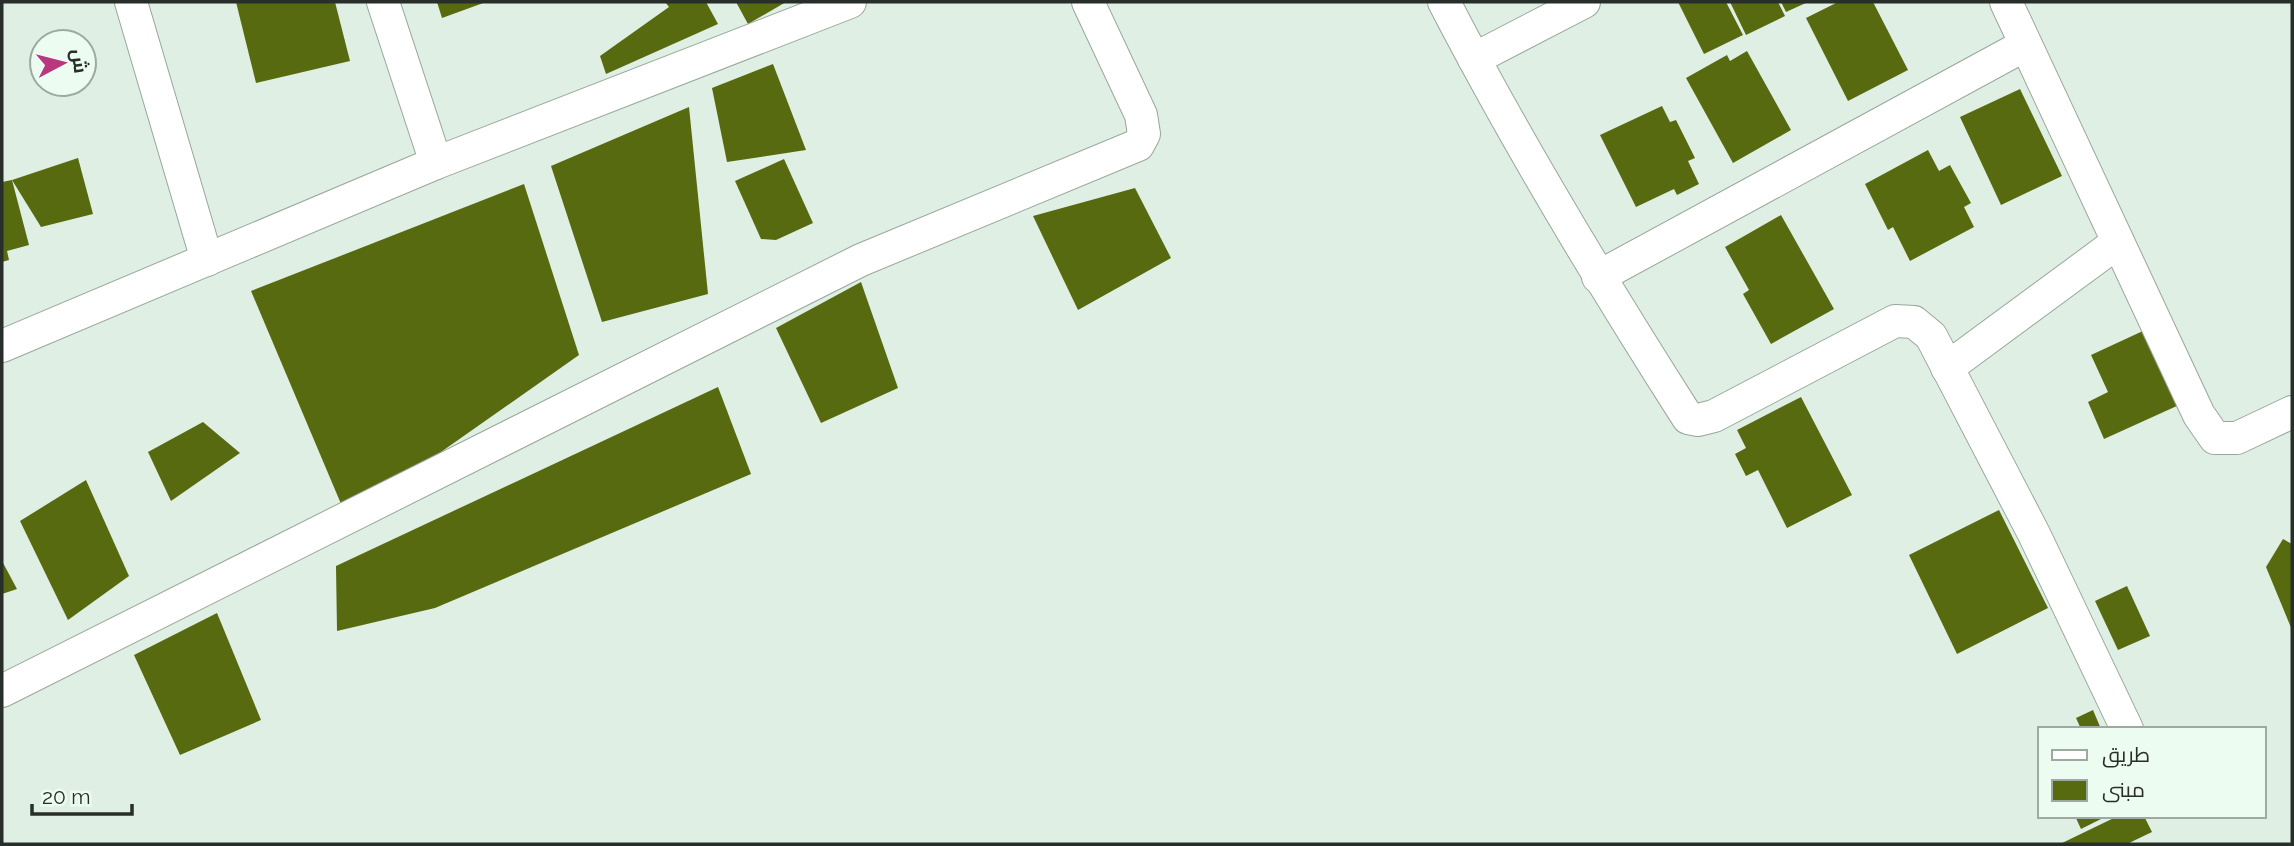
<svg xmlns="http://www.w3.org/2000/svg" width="2294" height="846" viewBox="0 0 2294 846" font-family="Raleway,Cairo,sans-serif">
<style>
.building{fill:#586a0f}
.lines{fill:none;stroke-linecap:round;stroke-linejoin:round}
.minor-casing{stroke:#98a79c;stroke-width:34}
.minor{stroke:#fff;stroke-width:32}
</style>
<rect width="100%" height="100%" fill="#dfefe3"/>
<g class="building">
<path d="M236 2H335L350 61 256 83Z"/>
<path d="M437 2H486L442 18Z"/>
<path d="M665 2H706L718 24 606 74 600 56 669 7Z"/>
<path d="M736 2H786L748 24Z"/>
<path d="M1678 2H1726L1743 35 1704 54Z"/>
<path d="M1730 2H1778L1785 16 1746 35Z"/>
<path d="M1781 2H1808L1786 12Z"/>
<path d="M1838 2H1873L1908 70 1848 101 1806 18Z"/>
<path d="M1747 51 1791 130 1733 163 1686 78 1727 55 1730 61Z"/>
<path d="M773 64 806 150 727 162 712 88Z"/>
<path d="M2020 89 2062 176 2001 205 1960 117Z"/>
<path d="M1662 106 1670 122 1676 120 1695 158 1688 161 1699 184 1677 195 1674 189 1636 207 1600 135Z"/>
<path d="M689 107 708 294 602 322 551 166Z"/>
<path d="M1928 150 1939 171 1950 165 1971 203 1964 207 1974 227 1910 261 1893 227 1888 230 1865 184Z"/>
<path d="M78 158 93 214 41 227 12 180Z"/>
<path d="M784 159 813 223 776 240 761 239 735 181Z"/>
<path d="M12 180 29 245 7 251 9 260 2 262V182Z"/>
<path d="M524 184 579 355 347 518 251 291Z"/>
<path d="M1135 188 1171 258 1078 310 1033 216Z"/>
<path d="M1781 215 1834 309 1771 344 1743 294 1749 290 1725 247Z"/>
<path d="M861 282 898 388 821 423 776 328Z"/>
<path d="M2145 330 2179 405 2104 439 2088 402 2108 392 2091 355Z"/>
<path d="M718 387 751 474 435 608 337 631 336 566Z"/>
<path d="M1801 397 1852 495 1787 528 1758 470 1746 476 1735 454 1746 448 1737 430Z"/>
<path d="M203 422 240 453 171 501 148 452Z"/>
<path d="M86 480 129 576 68 620 20 521Z"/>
<path d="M1999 510 2048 608 1957 654 1909 555Z"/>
<path d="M2283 539 2292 544V630L2266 567Z"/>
<path d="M2 561 17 589 2 594Z"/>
<path d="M2127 586 2150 636 2118 650 2095 601Z"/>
<path d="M217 613 261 720 180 755 134 655Z"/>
<path d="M2093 710 2101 729H2081L2076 718Z"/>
<path d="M2075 816H2107L2081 829Z"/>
<path d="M2118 816H2144L2152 832 2127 844H2060Z"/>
</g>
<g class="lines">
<g class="minor-casing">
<g id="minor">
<path d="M131 2 207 260"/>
<path d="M383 2 436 163"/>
<path d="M1444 2C1518 145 1601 282 1688 418L1698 420 1714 416 1895 321 1914 322 1931 336 2034 534 2127 729"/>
<path d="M2006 2 2199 415 2215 438H2237L2292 412"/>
<path d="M1474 59 1584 2"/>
<path d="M1598 277 2025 45"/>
<path d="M2 346 436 163 850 2"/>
<path d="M1947 368 2118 242"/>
<path d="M2 691 861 260 1138 145 1144 134 1141 115 1088 2"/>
</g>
</g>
<use href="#minor" class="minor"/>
</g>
<rect width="2294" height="846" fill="none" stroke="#282e2a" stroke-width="7"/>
<rect x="2038" y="727" width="228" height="91" fill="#edfcf1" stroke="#9eaaa1" stroke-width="2"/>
<rect x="2052" y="750" width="35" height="10" fill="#ffffff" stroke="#9eaaa1" stroke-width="2"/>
<text x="2102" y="762" font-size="21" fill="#282e2a">طريق</text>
<rect x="2052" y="780" width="35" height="21" fill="#586a0f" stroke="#9eaaa1" stroke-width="2"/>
<text x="2102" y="797" font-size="21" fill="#282e2a">مبنى</text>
<g transform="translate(63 63) rotate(83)"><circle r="33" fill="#edfcf1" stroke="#9eaaa1" stroke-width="2"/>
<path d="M0-5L12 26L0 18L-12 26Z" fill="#b9377f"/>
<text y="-10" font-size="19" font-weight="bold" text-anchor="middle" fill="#282e2a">ش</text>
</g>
<path d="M32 804v10h100v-10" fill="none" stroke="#282e2a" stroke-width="3.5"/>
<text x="42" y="804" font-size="21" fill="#282e2a" stroke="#edfcf1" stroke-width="5" paint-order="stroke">20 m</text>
</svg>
